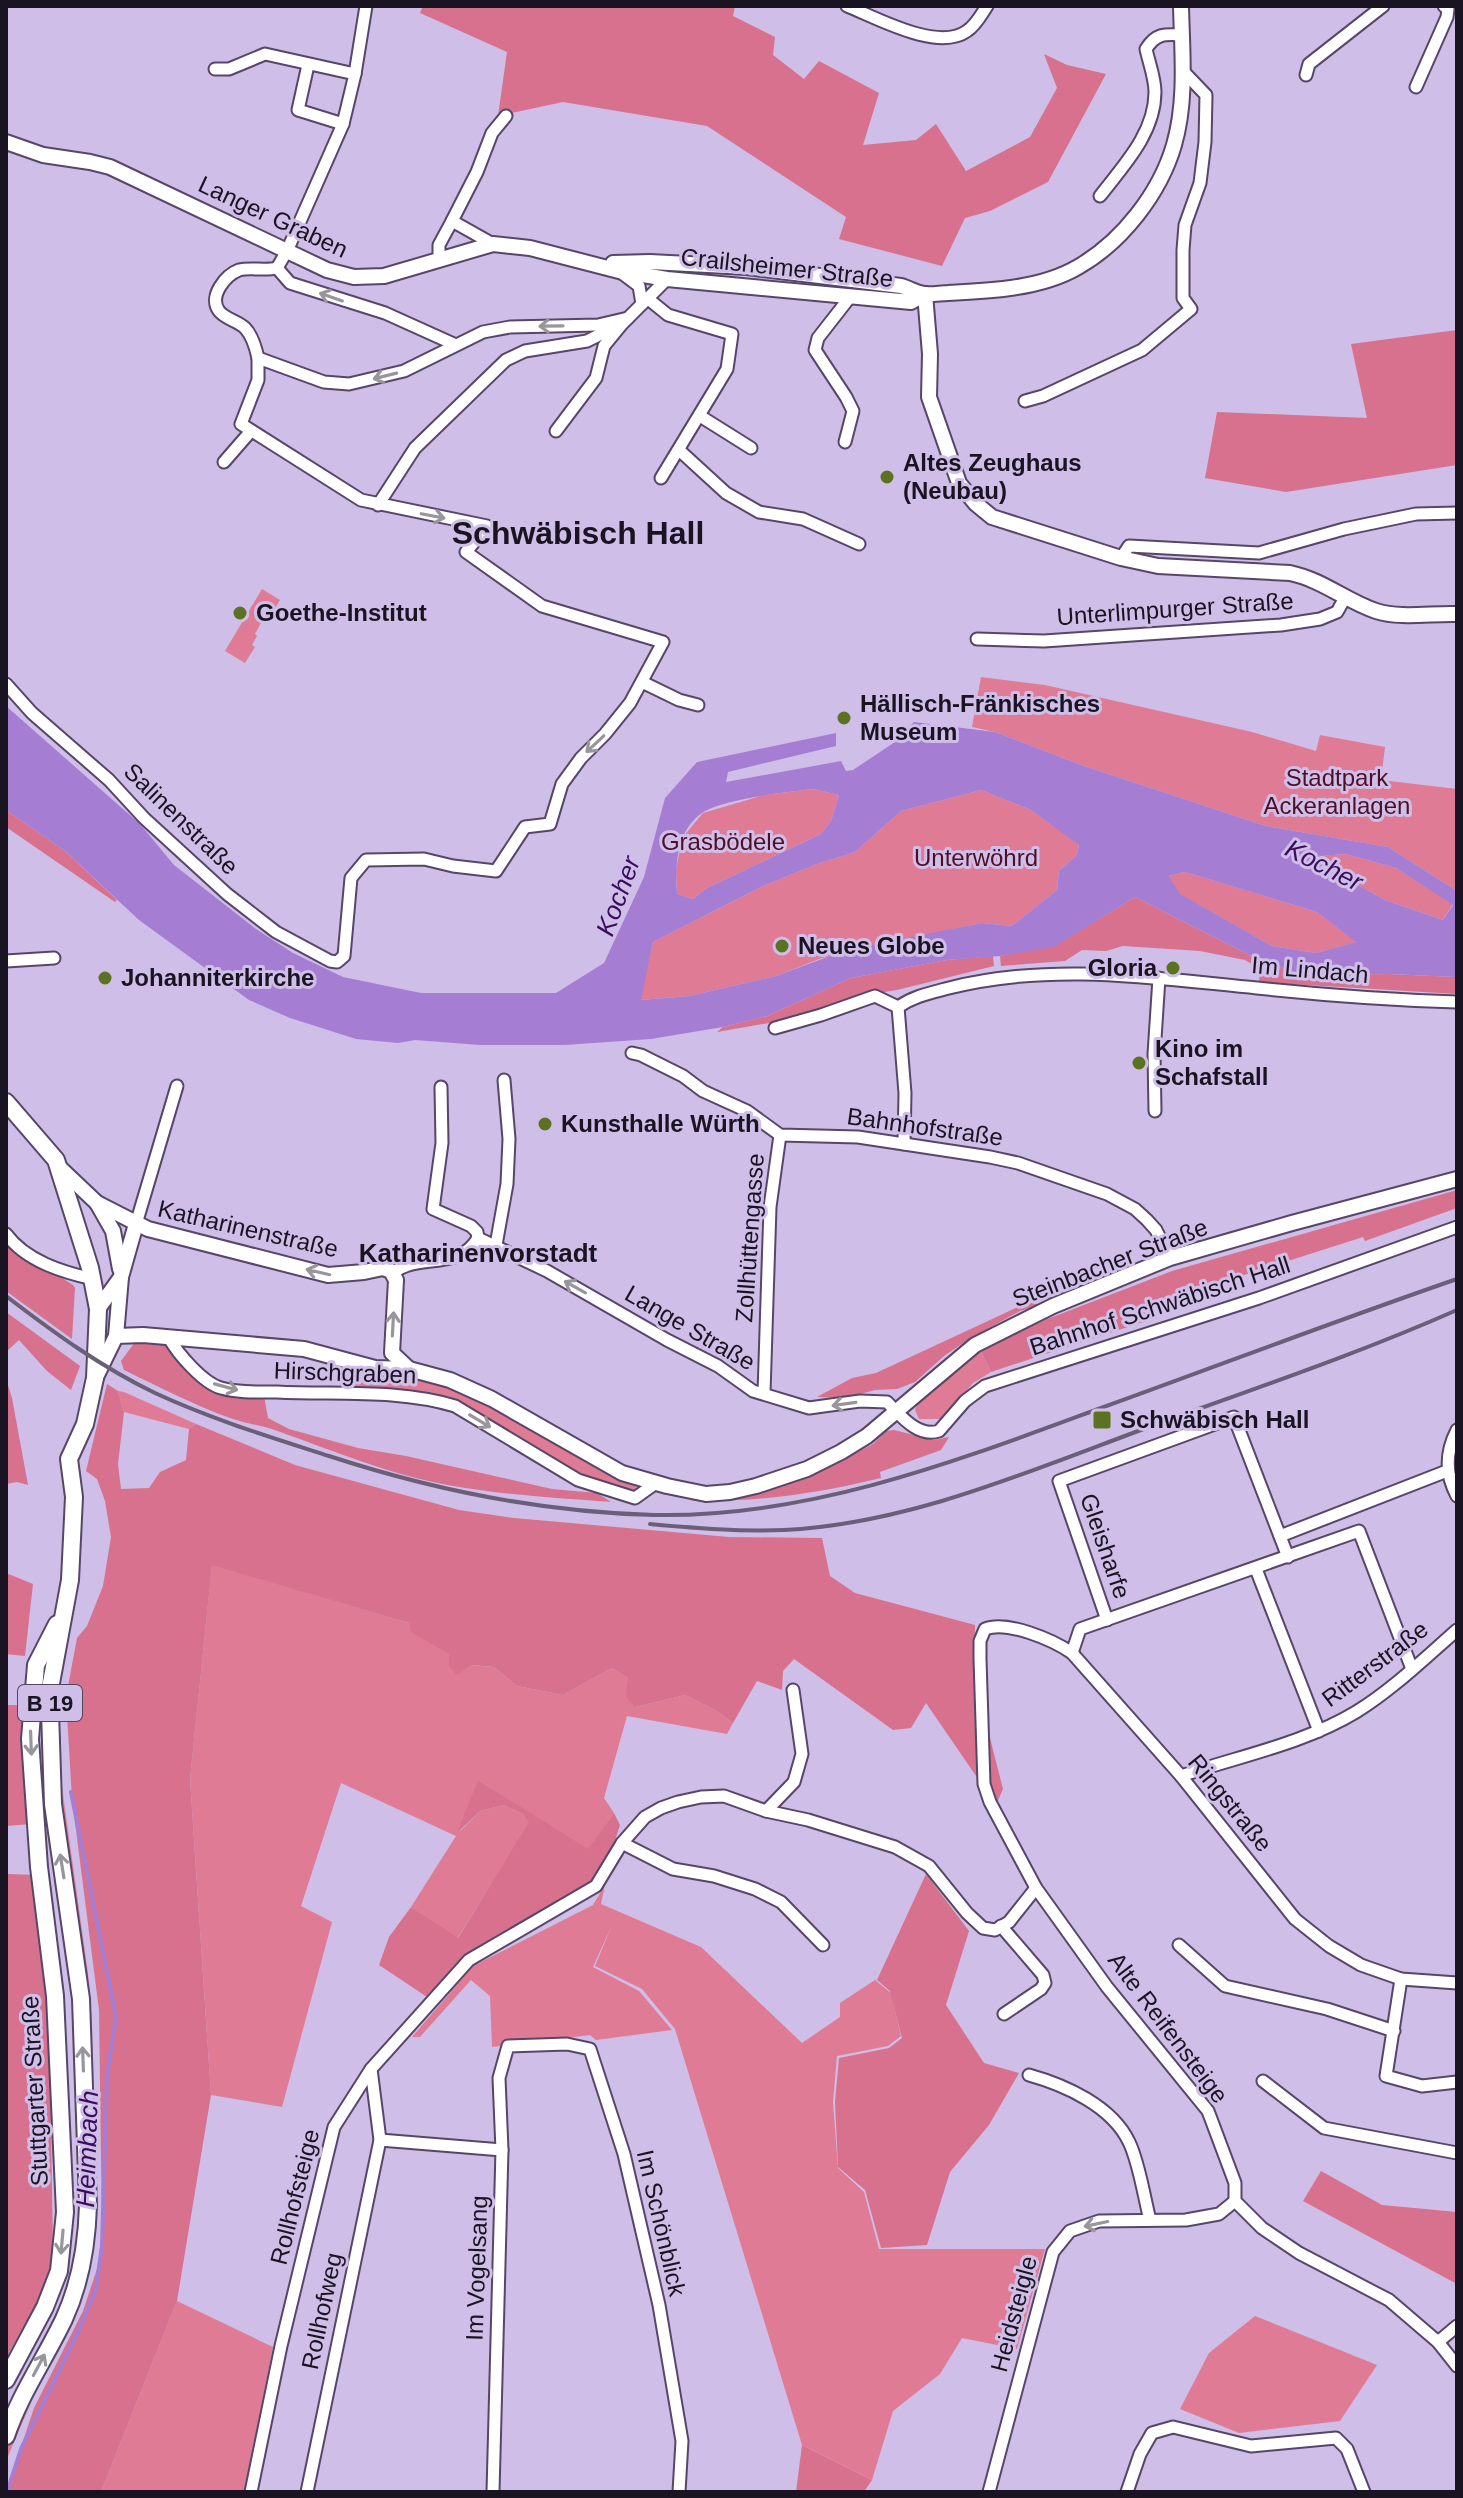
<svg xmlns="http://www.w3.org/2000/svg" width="1463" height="2498" viewBox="0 0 1463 2498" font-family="Arial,sans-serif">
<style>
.green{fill:#df7b95}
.forest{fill:#d7718d}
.water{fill:#a57ed4;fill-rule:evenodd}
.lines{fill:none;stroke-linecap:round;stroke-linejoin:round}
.stream{stroke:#a57ed4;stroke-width:4}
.minor-casing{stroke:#564669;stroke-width:15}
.tertiary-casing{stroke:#564669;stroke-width:18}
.secondary-casing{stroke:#564669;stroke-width:18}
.primary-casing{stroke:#564669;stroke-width:20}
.minor{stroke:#fff;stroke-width:11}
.tertiary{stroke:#fff;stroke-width:14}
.secondary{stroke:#fff;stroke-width:14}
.primary{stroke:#fff;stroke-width:16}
.rail{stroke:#6a5f79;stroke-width:4}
.oneway{stroke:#98959c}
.poi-dot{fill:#5b7223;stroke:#cfbee7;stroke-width:3}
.labels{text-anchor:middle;stroke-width:6;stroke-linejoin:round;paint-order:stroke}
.shield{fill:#cfbee7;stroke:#50475d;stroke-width:2}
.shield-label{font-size:22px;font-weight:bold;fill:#1a1422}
.street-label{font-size:24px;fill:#1a1422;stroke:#cfbee7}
.poi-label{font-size:24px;font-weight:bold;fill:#1a1422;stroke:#cfbee7;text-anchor:start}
.park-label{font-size:24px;fill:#4e0e25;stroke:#cfbee7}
.water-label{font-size:26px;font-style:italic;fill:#390d5c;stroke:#cfbee7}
.neighbourhood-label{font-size:26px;font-weight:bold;fill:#1a1422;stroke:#cfbee7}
.district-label{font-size:32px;font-weight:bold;fill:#1a1422;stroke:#cfbee7}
</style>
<rect width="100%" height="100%" fill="#cfbee7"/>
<g class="green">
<path d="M262 589 280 600 266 623 262 621 255 634 257 636 252 645 255 647 245 663 225 651Z"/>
<path d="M981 677 1045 685 1252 732 1316 751 1320 735 1385 747 1381 780 1457 789V891L1388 847 1266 826 1084 766 995 732 972 727Z"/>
<path d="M813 789 839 795 831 821 821 834 705 889 693 899 677 894 676 870 682 838 703 813 764 795Z"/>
<path d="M981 790 1031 810 1079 844 1077 855 1059 871 1057 890 1012 926 982 923 822 958 776 976 689 996 640 1000 653 942 761 887 817 864 855 852 901 811Z"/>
<path d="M1346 854 1396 868 1453 904 1443 920 1385 900 1320 864 1319 856Z"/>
<path d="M1185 872 1317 912 1357 942 1316 953 1272 946 1179 894 1169 876Z"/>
<path d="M981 1351 991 1372 973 1383 943 1419H919L915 1410 919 1400Z"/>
<path d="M346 1372C377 1380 408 1371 439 1381 492 1400 538 1434 586 1461 604 1472 624 1479 641 1490L635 1495 551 1461 472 1409 454 1401 426 1393 354 1388Z"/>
<path d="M118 1391 124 1392 196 1424 189 1429 124 1412Z"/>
<path d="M212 1564 409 1623 412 1632 470 1665 494 1667 517 1686 563 1695 612 1668 628 1678 635 1707 685 1695 717 1711 733 1723 727 1734 627 1716 604 1798 614 1813 588 1850 478 1780 459 1832 480 1811 503 1805 523 1814 530 1822 457 1939 411 1907 456 1836 341 1783 301 1906 332 1922 282 2107 211 2095 190 1779Z"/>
<path d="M56 1734H60L62 1787 88 1973 92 2024 95 2208 93 2243 89 2271 80 2303 44 2372 6 2461V2446L10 2436 90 2242 58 1788Z"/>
<path d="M605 1885 601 1904 701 1947 802 2043 840 2017V2003L875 1980 891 1993 901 2036 888 2046 837 2056 833 2102 838 2168 864 2192 879 2249H1045L1017 2349 962 2338 940 2374 893 2411 872 2480 802 2445 675 2029 642 1989 595 1966 612 1925 593 1967 639 1991 672 2030 596 2040 590 2035 492 2047 490 1996 471 1980 420 2037H412L473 1966 593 1905Z"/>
<path d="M177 2301 273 2347 253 2449 247 2492H101Z"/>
<path d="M1255 2316 1377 2365 1340 2421 1239 2433 1180 2409 1209 2353Z"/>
</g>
<g class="forest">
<path d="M423 6H735L733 16 775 37 773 55 804 79 819 61 879 93 863 145 916 140 936 124 966 171 1030 137 1057 88 1044 54 1067 65 1106 74 1048 182 990 211 965 218 942 266 839 239 846 217 707 126 563 102 498 116 507 52 420 13Z"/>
<path d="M1457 330V465L1286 492 1205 478 1217 412 1367 418 1351 344Z"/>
<path d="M6 810 65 851 117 900 115 902 6 827Z"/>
<path d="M1135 897 1263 962 1304 975 1388 974 1457 977V994L1259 982 1260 969 1245 960 1200 951 1123 946 1106 951 1082 950 1065 961 1001 966 1000 956 1058 944Z"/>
<path d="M993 956 994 966 897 990 866 995 769 1023 717 1032 723 1027 767 1016 851 978 947 960Z"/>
<path d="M1457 1190V1208L1365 1241 1363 1237 1147 1306 1149 1320 991 1372 981 1351 1045 1320 1172 1271Z"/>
<path d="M6 1242 73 1285 75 1288 72 1339 6 1291Z"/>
<path d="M1029 1302 1041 1305 1020 1311 969 1339 944 1356 915 1382 897 1389 875 1390 846 1398 817 1397 852 1378 876 1373Z"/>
<path d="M6 1312 80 1366 71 1390 47 1371 19 1340 6 1352Z"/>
<path d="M164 1341C191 1384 218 1385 264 1396L268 1418 289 1429 358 1448 406 1456 552 1489 597 1493 611 1502C558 1498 505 1495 453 1486 390 1475 331 1450 272 1429 258 1425 244 1423 230 1418 194 1405 159 1387 124 1370L121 1361 135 1342Z"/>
<path d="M6 1379 12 1398 28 1485 17 1482 6 1484Z"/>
<path d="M107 1384 118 1391 124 1412 118 1464 121 1489 149 1488 160 1472 186 1460 189 1429 196 1424 295 1465 459 1510 514 1518 729 1537 822 1538 830 1576 855 1593 975 1625 974 1691 977 1722 989 1734 1003 1789 996 1805 926 1703 911 1728 893 1730 794 1659 783 1671 782 1690 757 1681 733 1723 717 1711 685 1695 635 1707 626 1697 628 1678 612 1668 563 1695 517 1686 494 1667 471 1665 457 1675 449 1666V1654L411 1632 409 1623 212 1565 190 1779 211 2095 177 2301 101 2492H6L34 2408 83 2311 97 2269 102 2234 99 2010 72 1799 66 1697 77 1638 87 1626 103 1586 111 1537 105 1501 97 1479 86 1471Z"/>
<path d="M894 1430 934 1440 949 1437 941 1450 880 1472 881 1478C815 1494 757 1502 690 1501L790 1482 848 1457 873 1444 886 1431Z"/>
<path d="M6 1573 33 1584 25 1656 6 1654Z"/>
<path d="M6 1705H22L31 1824 6 1826Z"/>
<path d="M478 1780 588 1849 614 1813 620 1825C613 1848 603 1873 584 1889 572 1901 550 1907 535 1915 488 1939 461 1956 427 1997L379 1965 389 1937 411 1907 458 1938 529 1822 523 1814 503 1805 480 1811 457 1833Z"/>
<path d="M6 1871 7 1874 37 1875 49 2002 53 2251 46 2286 6 2358Z"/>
<path d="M926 1874 969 1931 946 2005 984 2063 1019 2073 989 2125 950 2172 927 2245 881 2248 865 2190 838 2167 835 2102 839 2058 889 2048 902 2038 890 1991 877 1980Z"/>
<path d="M1321 2171 1382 2205 1457 2212V2284L1303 2201Z"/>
<path d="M802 2445 872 2480 864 2492H796Z"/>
</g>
<path class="water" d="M6 706 140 824 174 865 256 929 293 953 343 977 421 993H556L604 963 644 877 665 798 697 762 836 733V746L728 772 726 782 841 761 846 771 853 770 892 744 914 722 995 732 1084 766 1266 826 1388 847 1457 891V977L1388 974 1304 975 1263 962 1135 897 1054 947 1000 956 947 960 851 978 767 1016 723 1027 651 1039 565 1045H480L415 1040 398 1043 356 1039 290 1018 249 1000 139 920 65 851 6 810ZM813 789 839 795 831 821 821 834 705 889 693 899 677 894C675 866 676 831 702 813 723 799 787 792 813 789ZM981 790 1031 810 1079 845 1077 855 1059 871 1057 890 1012 926 982 923 846 950 776 976 689 996 641 1000 653 942 761 887 817 864 855 852 901 811ZM1346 854 1396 868 1453 905 1443 920 1385 900 1320 864V856ZM1185 872 1317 912 1356 942 1316 953 1272 946 1180 894 1169 876Z"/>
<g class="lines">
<path class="stream" d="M7 2492 21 2449 78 2332 96 2289 102 2246 107 2075 116 2017 71 1792"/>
<g class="minor-casing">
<g id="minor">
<path d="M847 6C877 18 938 52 967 31 976 25 981 15 987 6"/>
<path d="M308 65 298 110 343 124"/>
<path d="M215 69H229L265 54 355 74 343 124 287 251 277 268"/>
<path d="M355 74 366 6"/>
<path d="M1306 75 1309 64 1383 6"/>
<path d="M1416 87 1447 17 1448 9 1444 6"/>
<path d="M1100 196C1124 165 1155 133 1155 92 1155 78 1149 63 1146 49 1156 33 1165 34 1182 35"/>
<path d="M493 244 452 221 477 172 492 133 506 116"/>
<path d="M439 259V245L452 221"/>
<path d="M277 268 290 283 385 313 456 345"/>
<path d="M623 274 639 286 642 304"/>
<path d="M647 298 668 315 732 334 727 369 661 478"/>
<path d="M258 358C256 349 252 335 245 328 238 321 225 319 219 311 208 296 226 275 239 270 250 267 265 271 277 268"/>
<path d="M1025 401 1043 396 1142 350 1191 309 1183 298V250L1185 225 1200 183 1205 142 1206 95 1183 71"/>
<path d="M700 416 751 448"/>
<path d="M556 431 596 378 604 346 622 324 667 279"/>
<path d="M845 442 853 411 846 397 815 350 818 338 850 297"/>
<path d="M679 450 726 493 759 512 803 519 859 544"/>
<path d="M224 462 251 431"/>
<path d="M378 505 415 448 506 360 525 351 587 341 621 324"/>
<path d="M1121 558 1129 546 1259 553 1344 529 1416 514 1457 513"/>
<path d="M977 639 1044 641 1281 625 1320 619 1337 612 1346 596"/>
<path d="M642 682 679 700 698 705"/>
<path d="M6 684 32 713 109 780 144 818 227 894 276 932 330 961 337 962 344 956 351 878 366 860 424 859 453 866 496 871 525 827 550 824 562 784 581 758 605 734 630 703 663 642 542 606 466 552 487 526 361 500 241 424 258 380V358L324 382 349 384 404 371 483 332 510 327 598 325 628 318"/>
<path d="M6 961 54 958"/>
<path d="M898 1007C914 996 930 993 949 988 1052 962 1153 978 1257 988 1323 995 1390 1000 1457 1002"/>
<path d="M898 1007 905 1093 904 1144"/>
<path d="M775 1028 821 1015 875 996 898 1007"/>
<path d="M632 1053 641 1055 683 1076 703 1091 747 1111 780 1135 858 1137 990 1157 1018 1163 1107 1194 1135 1209 1147 1220 1156 1230 1170 1258"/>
<path d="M441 1087 442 1143 433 1209 471 1226 477 1232 478 1238 547 1271 667 1340 718 1366 753 1391 809 1408 860 1401 887 1402C901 1416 918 1438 939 1431L965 1401 985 1386 1259 1298 1457 1227"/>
<path d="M1155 1111 1154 1054 1159 978"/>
<path d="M136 1224 177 1086"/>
<path d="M6 1234C26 1261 62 1272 93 1279"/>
<path d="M496 1245 507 1184 509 1139 504 1080"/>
<path d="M393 1273C419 1252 458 1272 478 1238"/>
<path d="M169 1338C178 1354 203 1383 221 1388 238 1393 259 1392 277 1392 336 1395 397 1389 455 1406L578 1480 635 1498 656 1483"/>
<path d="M764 1393 770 1207 780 1135"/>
<path d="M1457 1430C1445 1453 1445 1474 1457 1496"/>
<path d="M1280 1536 1447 1471"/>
<path d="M1256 1569 1319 1731"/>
<path d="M1107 1620 1059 1481 1234 1417 1288 1557"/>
<path d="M1072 1653 1080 1629 1359 1531 1412 1669"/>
<path d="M1181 1776C1239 1756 1303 1744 1356 1712 1392 1690 1425 1658 1457 1630"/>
<path d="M766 1811 794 1782 802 1754 793 1690"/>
<path d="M622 1843 673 1869 714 1876 755 1889 781 1902 823 1945"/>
<path d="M1001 1926 1043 1975 1045 1983 1041 1989 1004 2014"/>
<path d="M1179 1945 1225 1986 1327 2009 1394 2031"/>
<path d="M1401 1979 1386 2076 1422 2086 1457 2082"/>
<path d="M1457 1983 1401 1979 1361 1965 1329 1946 1295 1919 1181 1776 1072 1653C1053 1640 1007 1620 985 1629L980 1641V1659L984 1784 990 1802 1036 1888 1107 1987 1208 2111 1235 2183V2201L1262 2228 1299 2253 1389 2300 1438 2342 1457 2366"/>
<path d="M1029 2075C1065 2085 1112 2106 1129 2142 1139 2162 1144 2197 1150 2220"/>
<path d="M1263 2081 1324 2128 1457 2153"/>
<path d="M380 2140 502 2150"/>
<path d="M1438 2342 1457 2326"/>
<path d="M251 2492 281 2346 334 2127 371 2069 469 1960 596 1886 622 1843 645 1817 661 1808 678 1802 701 1797 724 1796 766 1811 808 1820 895 1847 929 1866 967 1913 983 1928 995 1930 1009 1922 1036 1888"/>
<path d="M307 2492 380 2140 371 2069"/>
<path d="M493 2492 502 2150 499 2078 508 2046 567 2044 590 2049 624 2154 659 2305 682 2441 679 2492"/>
<path d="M989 2492 1053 2252 1070 2231 1099 2221 1186 2220 1219 2214 1235 2201"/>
<path d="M1127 2492 1140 2454 1152 2433 1173 2427 1251 2446 1336 2438 1347 2449 1364 2492"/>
</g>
</g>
<g class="tertiary-casing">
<g id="tertiary">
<path d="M925 294 930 354 929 397 959 483 975 503 992 517 1121 558 1158 566 1290 573C1323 580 1346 601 1376 611 1401 619 1431 613 1457 614"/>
<path d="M59 1167 97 1203 148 1229 328 1275 364 1272 383 1268 391 1271 396 1280 392 1353 409 1369"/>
<path d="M97 1203 113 1231 120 1269"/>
<path d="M98 1309 121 1277"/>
<path d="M116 1336 143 1335 304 1349 375 1368 409 1369 450 1380 492 1399 622 1473 667 1486 706 1494 730 1492 756 1486 807 1469 841 1452 867 1436 975 1345 1053 1306 1170 1258 1292 1223 1457 1179"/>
<path d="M96 1377 116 1336 121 1277 136 1224"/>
</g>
</g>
<g class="secondary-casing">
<g id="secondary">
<path d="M6 142 43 155 90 162 110 167 327 270 354 277 384 276 493 244 530 248 619 271 667 279 911 302 925 294"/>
<path d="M613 263 650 262 747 267 901 286C908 288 916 293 924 294 932 295 941 293 948 293 967 292 985 291 1003 289 1029 286 1056 280 1078 267 1122 242 1160 193 1174 145 1187 100 1182 52 1181 6"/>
</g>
</g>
<g class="primary-casing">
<g id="primary">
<path d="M6 1102 56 1160 90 1268 98 1309 95 1378 85 1424 69 1459 74 1497 70 1580 51 1683 50 1711 53 1804 81 1999 88 2205C87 2244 81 2282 64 2319 45 2359 20 2394 6 2436"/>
<path d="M6 2380 45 2307 59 2271 65 2212 55 1996 39 1867 30 1739 36 1665 57 1624"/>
</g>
</g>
<use href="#minor" class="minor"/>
<use href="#tertiary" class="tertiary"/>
<use href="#secondary" class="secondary"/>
<use href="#primary" class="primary"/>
<g class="rail">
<path d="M6 1296C53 1332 101 1367 155 1393 211 1419 270 1437 329 1456 436 1491 541 1512 654 1515 810 1518 957 1461 1101 1408 1220 1365 1338 1320 1457 1279"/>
<path d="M650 1524C695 1528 739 1532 784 1530 915 1524 1046 1464 1168 1420 1265 1385 1362 1352 1457 1310"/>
</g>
</g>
<defs><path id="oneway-shaft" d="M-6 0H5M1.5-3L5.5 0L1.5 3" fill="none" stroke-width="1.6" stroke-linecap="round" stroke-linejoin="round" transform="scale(2)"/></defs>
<g class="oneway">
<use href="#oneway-shaft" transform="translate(331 297) rotate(-161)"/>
<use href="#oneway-shaft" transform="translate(551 326) rotate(179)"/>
<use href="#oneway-shaft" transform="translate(385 376) rotate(166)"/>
<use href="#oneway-shaft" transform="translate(433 516) rotate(11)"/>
<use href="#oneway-shaft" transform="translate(595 744) rotate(137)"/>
<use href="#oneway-shaft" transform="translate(318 1272) rotate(-167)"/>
<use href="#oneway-shaft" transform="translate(575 1287) rotate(-151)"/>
<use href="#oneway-shaft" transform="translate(393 1324) rotate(-87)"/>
<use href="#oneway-shaft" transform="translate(226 1387) rotate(15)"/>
<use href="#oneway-shaft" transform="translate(844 1404) rotate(172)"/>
<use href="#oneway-shaft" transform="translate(480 1421) rotate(31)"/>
<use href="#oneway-shaft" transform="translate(31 1743) rotate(88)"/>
<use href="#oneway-shaft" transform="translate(62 1866) rotate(-99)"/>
<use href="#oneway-shaft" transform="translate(83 2059) rotate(-92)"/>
<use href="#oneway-shaft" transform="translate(1096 2224) rotate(168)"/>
<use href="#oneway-shaft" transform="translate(62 2242) rotate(95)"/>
<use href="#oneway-shaft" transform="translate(39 2365) rotate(-62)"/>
</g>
<g class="poi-dot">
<circle cx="887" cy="477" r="8"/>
<circle cx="240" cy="613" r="8"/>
<circle cx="844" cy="718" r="8"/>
<circle cx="782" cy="946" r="8"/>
<circle cx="1173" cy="968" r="8"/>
<circle cx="105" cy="978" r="8"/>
<circle cx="1139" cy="1063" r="8"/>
<circle cx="545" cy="1124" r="8"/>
<rect x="1092" y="1410" width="20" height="20" rx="4"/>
</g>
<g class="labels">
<rect class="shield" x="18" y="1685" width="64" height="36" rx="6"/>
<g class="shield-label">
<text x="50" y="1711">B 19</text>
</g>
<g class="street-label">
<text transform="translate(273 217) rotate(25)" y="8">Langer Graben</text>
<text transform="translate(787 268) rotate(6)" y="8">Crailsheimer Straße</text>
<text transform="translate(1175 609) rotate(-4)" y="8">Unterlimpurger Straße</text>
<text transform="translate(181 819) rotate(44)" y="8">Salinenstraße</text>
<text transform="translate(1310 970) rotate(5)" y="8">Im Lindach</text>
<text transform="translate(925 1127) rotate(8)" y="8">Bahnhofstraße</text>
<text transform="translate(248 1229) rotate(13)" y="8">Katharinenstraße</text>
<text transform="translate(750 1238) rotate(-86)" y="8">Zollhüttengasse</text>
<text transform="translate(1110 1263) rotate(-21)" y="8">Steinbacher Straße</text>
<text transform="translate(1160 1306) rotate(-18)" y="8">Bahnhof Schwäbisch Hall</text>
<text transform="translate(690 1328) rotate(30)" y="8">Lange Straße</text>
<text transform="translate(345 1373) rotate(2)" y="8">Hirschgraben</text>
<text transform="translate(1105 1546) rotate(71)" y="8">Gleisharfe</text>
<text transform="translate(1375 1664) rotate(-37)" y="8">Ritterstraße</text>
<text transform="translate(1230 1803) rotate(51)" y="8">Ringstraße</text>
<text transform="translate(1168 2028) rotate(53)" y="8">Alte Reifensteige</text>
<text transform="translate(35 2091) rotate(-93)" y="8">Stuttgarter Straße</text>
<text transform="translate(295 2197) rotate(-76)" y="8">Rollhofsteige</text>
<text transform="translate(661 2223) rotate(77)" y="8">Im Schönblick</text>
<text transform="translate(477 2268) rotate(-88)" y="8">Im Vogelsang</text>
<text transform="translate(322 2311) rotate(-78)" y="8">Rollhofweg</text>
<text transform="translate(1014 2314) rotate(-75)" y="8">Heidsteigle</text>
</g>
<g class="poi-label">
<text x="903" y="471">Altes Zeughaus<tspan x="903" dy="28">(Neubau)</tspan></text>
<text x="256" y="621">Goethe-Institut</text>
<text x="860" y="712">Hällisch-Fränkisches<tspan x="860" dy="28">Museum</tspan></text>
<text x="798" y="954">Neues Globe</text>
<text x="1157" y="976" text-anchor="end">Gloria</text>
<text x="121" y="986">Johanniterkirche</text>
<text x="1155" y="1057">Kino im<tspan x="1155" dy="28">Schafstall</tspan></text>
<text x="561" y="1132">Kunsthalle Würth</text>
<text x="1120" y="1428">Schwäbisch Hall</text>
</g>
<g class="park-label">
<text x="1337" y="786">Stadtpark<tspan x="1337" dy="28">Ackeranlagen</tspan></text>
<text x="723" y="850">Grasbödele</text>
<text x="976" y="866">Unterwöhrd</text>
</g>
<g class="water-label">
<text transform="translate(1324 865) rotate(27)" y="9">Kocher</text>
<text transform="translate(618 896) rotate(-70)" y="9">Kocher</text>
<text transform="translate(87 2149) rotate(-88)" y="9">Heimbach</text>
</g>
<g class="neighbourhood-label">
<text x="478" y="1262">Katharinenvorstadt</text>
</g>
<g class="district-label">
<text x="578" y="544">Schwäbisch Hall</text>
</g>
</g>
<rect width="1463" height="2498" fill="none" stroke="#1a1422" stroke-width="16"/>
</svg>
